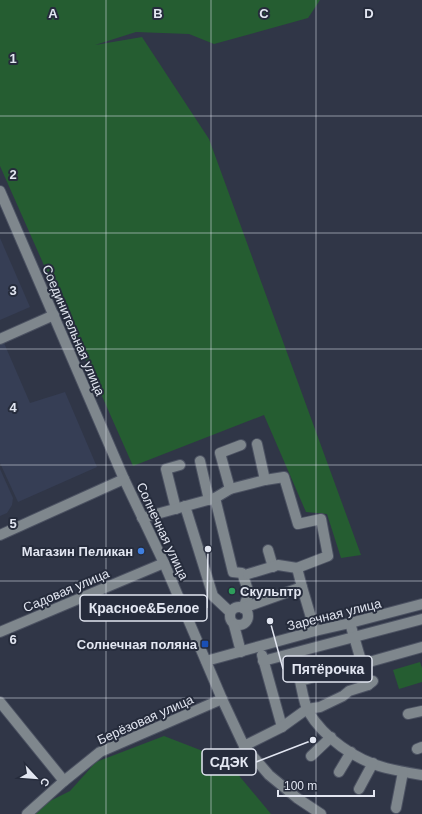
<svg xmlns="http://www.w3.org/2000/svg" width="422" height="814" viewBox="0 0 422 814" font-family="Arial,sans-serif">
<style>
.built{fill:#363e55}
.green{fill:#255d31}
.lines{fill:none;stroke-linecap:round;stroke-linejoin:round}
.minor-casing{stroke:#4c5262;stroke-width:12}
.minor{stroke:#7f878d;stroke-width:10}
.grid{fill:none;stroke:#e2e6f1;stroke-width:1;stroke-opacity:0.55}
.shop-dot{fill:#3f7fe0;stroke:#262c3c;stroke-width:1.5}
.leisure-dot{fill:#2e9e5b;stroke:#262c3c;stroke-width:1.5}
.transit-dot{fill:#1a4fb4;stroke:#262c3c;stroke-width:1.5}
.labels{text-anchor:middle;stroke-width:4;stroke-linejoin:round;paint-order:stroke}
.street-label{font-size:13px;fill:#e2e6f1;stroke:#262c3c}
.poi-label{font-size:13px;font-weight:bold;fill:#e2e6f1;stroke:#262c3c;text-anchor:end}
.grid-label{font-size:13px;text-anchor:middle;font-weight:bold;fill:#e2e6f1;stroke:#262c3c;stroke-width:4;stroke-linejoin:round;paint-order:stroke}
.leader{fill:none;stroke:#e2e6f1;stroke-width:1.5}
.callout-dot{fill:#e2e6f1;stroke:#262c3c;stroke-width:1.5}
.callout{fill:#262c3c;stroke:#e2e6f1;stroke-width:1.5}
.callout-label{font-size:14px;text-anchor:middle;font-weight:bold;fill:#e2e6f1}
</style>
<rect width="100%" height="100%" fill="#303647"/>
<g class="built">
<path d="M0 238 30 307 0 320Z"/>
<path d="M4 343 30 403 65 392 97 467 18 502 0 463V345Z"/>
<path d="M0 469 13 498 12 505 7 513 0 516Z"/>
</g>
<g class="green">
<path d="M0 0H320L308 18 214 44 189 34 136 32 95 45 142 37 209 139 361 555 341 558 327 514 306 512 264 415 133 466 0 166Z"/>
<path d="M420 662 422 668V682L399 689 393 670Z"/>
<path d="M164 736 226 760 271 814H24L70 791 96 762Z"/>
</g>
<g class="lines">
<g class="minor-casing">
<g id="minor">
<path d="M0 191 124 479 164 563 222 699 244 746 269 775 297 798 321 814"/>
<path d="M0 339 54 315"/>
<path d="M200 461 209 500"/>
<path d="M265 480 284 477 298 524 321 519 328 556 297 568 302 587"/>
<path d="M230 489 220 453 241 445"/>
<path d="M215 498 233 572 242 573 249 593 243 608"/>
<path d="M185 506 213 596 230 612"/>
<path d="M176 509 166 469 180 465"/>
<path d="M142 518 215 498 230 489 265 480 257 444"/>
<path d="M0 535 124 479"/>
<path d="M268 550 273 567"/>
<path d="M248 574 278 565 297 568"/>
<circle cx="239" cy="616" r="9"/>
<path d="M243 608 302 587 315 631"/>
<path d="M350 623 362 664 300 681C302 690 304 703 308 711 324 738 355 760 386 768 398 771 410 773 422 775"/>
<path d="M234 625 241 652"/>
<path d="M0 632 164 563"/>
<path d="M262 655 282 727"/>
<path d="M206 661 315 631 350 623 422 604"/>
<path d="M263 661 422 619"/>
<path d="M373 681 368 685 362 664 422 647"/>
<path d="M0 702 64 781"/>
<path d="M408 714 422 711"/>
<path d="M244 746 282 727 307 709 320 707 343 696 349 691 368 685"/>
<path d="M417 749 422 747"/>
<path d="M311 756 331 737"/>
<path d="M339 772 351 752"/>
<path d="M359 789 373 763"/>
<path d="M396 808 403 772"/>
<path d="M27 814 64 781 100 752 222 699"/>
</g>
</g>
<use href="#minor" class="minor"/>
</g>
<path class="grid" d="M106 0V814M211 0V814M316 0V814M0 116H422M0 233H422M0 349H422M0 465H422M0 581H422M0 698H422"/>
<circle class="shop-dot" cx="141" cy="551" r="4"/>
<circle class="leisure-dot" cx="232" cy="591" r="4"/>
<rect class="transit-dot" x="201" y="640" width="8" height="8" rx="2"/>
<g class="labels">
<g class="street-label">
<text transform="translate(74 330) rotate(67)" y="5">Соединительная улица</text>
<text transform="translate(163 531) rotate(65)" y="5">Солнечная улица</text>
<text transform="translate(66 590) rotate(-23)" y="5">Садовая улица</text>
<text transform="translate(334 614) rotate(-14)" y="5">Заречная улица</text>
<text transform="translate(145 719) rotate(-24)" y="5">Берёзовая улица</text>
</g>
<g class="poi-label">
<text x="133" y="556">Магазин Пеликан</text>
<text x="240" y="596" text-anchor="start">Скульптр</text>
<text x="197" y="649">Солнечная поляна</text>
</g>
</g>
<g class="grid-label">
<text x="53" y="18">A</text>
<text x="158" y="18">B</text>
<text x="264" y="18">C</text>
<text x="369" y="18">D</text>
<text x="13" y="63">1</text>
<text x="13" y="179">2</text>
<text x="13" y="295">3</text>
<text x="13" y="412">4</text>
<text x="13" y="528">5</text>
<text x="13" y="644">6</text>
</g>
<path class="leader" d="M208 549L207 608M270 621L283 669M313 740L256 762"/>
<g class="callout-dot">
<circle cx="208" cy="549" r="4"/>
<circle cx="270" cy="621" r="4"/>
<circle cx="313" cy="740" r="4"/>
</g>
<g class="callout">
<rect x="80" y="595" width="127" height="26" rx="4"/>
<rect x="283" y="656" width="89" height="26" rx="4"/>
<rect x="202" y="749" width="54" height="26" rx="4"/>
</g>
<g class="callout-label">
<text x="144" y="613">Красное&amp;Белое</text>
<text x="328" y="674">Пятёрочка</text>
<text x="229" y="767">СДЭК</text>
</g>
<g transform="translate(36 778) rotate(116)" stroke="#262c3c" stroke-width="3" paint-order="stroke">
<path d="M0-3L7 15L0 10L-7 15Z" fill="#e2e6f1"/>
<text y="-6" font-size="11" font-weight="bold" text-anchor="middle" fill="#e2e6f1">С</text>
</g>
<path d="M278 790v6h96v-6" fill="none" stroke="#e2e6f1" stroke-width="2"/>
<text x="284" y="790" font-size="12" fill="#e2e6f1" stroke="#262c3c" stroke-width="3" paint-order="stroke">100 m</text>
</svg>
